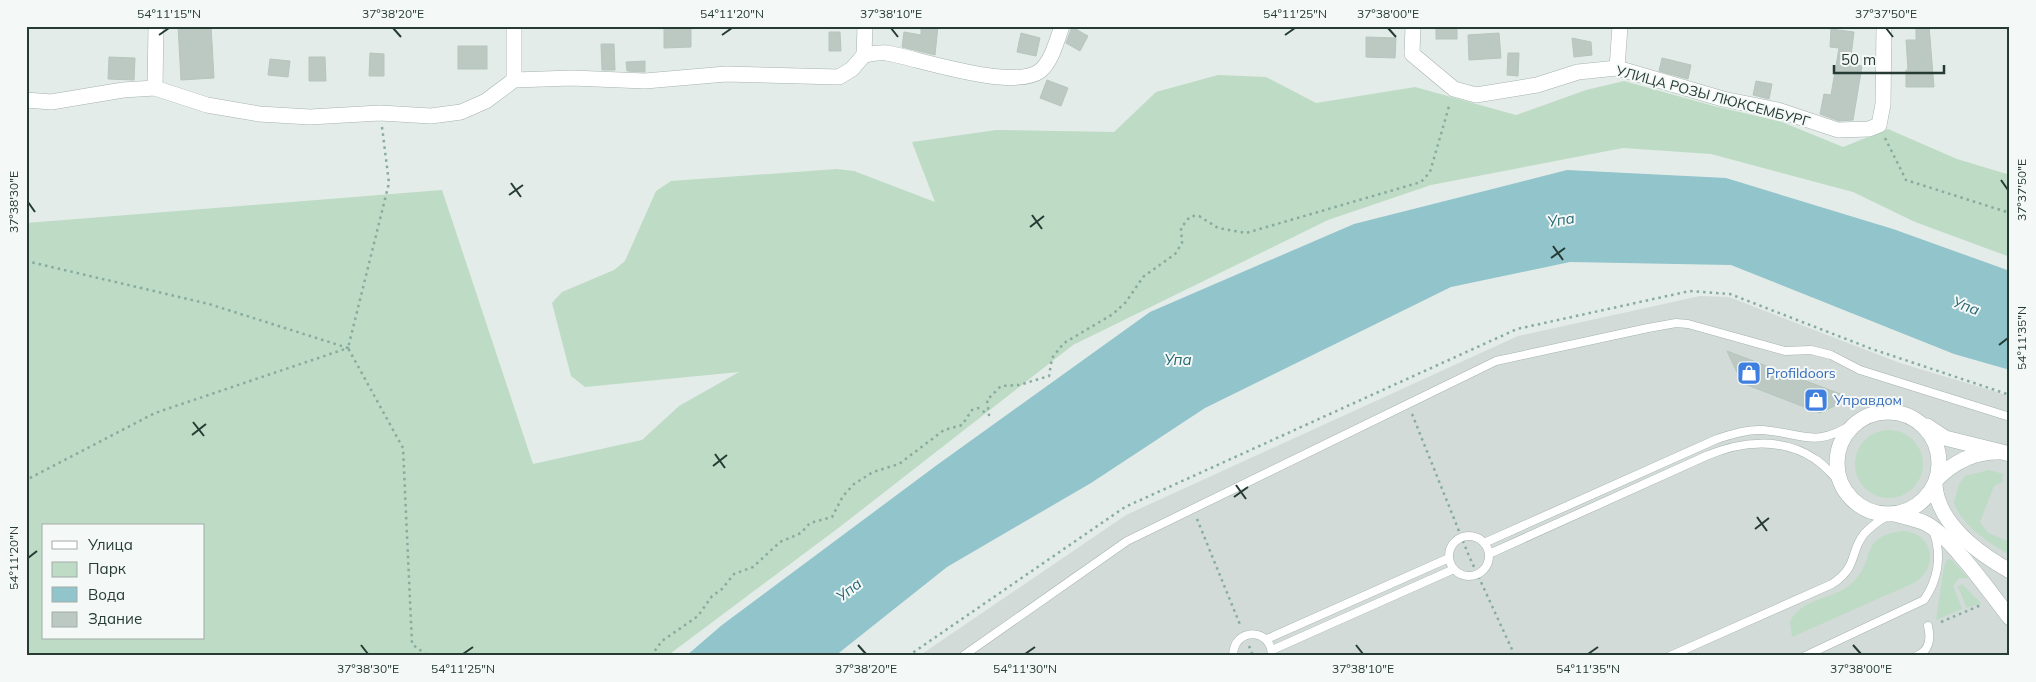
<svg xmlns="http://www.w3.org/2000/svg" width="2036" height="682" viewBox="0 0 2036 682" font-family="Mulish,sans-serif">
<style>
.built{fill:#d2dbd7}
.green{fill:#bedbc5;fill-rule:evenodd}
.water{fill:#91c4cb}
.building{fill:#bcc9c3;stroke:#b6c5be}
.lines{fill:none;stroke-linecap:round;stroke-linejoin:round}
.lane-casing{stroke:#a6b3ae;stroke-width:9}
.street-casing{stroke:#a6b3ae;stroke-width:16}
.path{stroke:#87ac9f;stroke-width:2.5;stroke-dasharray:2.5 4;stroke-linecap:butt}
.lane{stroke:#fff;stroke-width:8}
.street{stroke:#fff;stroke-width:15}
.ticks{fill:none;stroke:#253b34;stroke-width:2}
.labels{text-anchor:middle;stroke-width:4;stroke-linejoin:round;paint-order:stroke}
.street-label{font-size:14px;fill:#253b34;stroke:#f4f8f6}
.shop-label{font-size:14px;fill:#366cbe;stroke:#f4f8f6;text-anchor:start}
.water-label{font-size:15px;font-style:italic;fill:#246771;stroke:#f4f8f6}
.neatline{fill:none;stroke:#253b34;stroke-width:2}
.ticks-label{font-size:12px;text-anchor:middle;fill:#253b34}
</style>
<rect width="100%" height="100%" fill="#e3ece8"/>
<path class="built" d="M1700 296 1729 297 1900 363 2010 396V656H919L1126 515 1518 336Z"/>
<g class="green">
<path d="M1218 75 1266 77 1316 103 1415 87 1516 115 1586 90 1624 81 1714 106 1782 122 1843 147 1888 129 1957 159 2010 175V257L1915 222 1853 192 1711 154 1623 148 1431 185 1328 220 1073 345 841 526 667 656H26V223L442 190 533 464 642 440 679 406 739 372 585 387 571 376 552 303 562 292 614 270 625 261 656 191 671 181 837 169 854 171 935 202 912 142 996 130 1114 132 1156 92ZM44 526H204V638H44Z"/>
<circle cx="1889" cy="464" r="34"/>
<path d="M1989 470 2003 474 2002 482 1994 486 1980 522 1988 533 2010 542V555C1990 544 1961 525 1954 502L1959 484 1965 476Z"/>
<path d="M1904 531C1933 534 1939 565 1916 582L1792 637 1790 622C1801 598 1832 600 1851 584 1878 561 1856 536 1904 531Z"/>
<path d="M1948 559 1952 560 1968 578H1959L1953 586 1962 609 1936 620 1944 566Z"/>
<path d="M1962 584 1981 603 1967 608 1958 587Z"/>
</g>
<path class="water" d="M1567 170 1726 178 1893 229 2010 271V370L1954 354 1731 265 1570 262 1451 287 1205 408 1091 483 947 567 835 656H686L722 625 937 465 1150 312 1354 224Z"/>
<g class="building">
<path d="M178 26H211L214 78 181 80Z"/>
<path d="M664 26H691V47L664 48Z"/>
<path d="M921 26H938L935 55 902 47 904 32 921 35Z"/>
<rect x="1436" y="26" width="21" height="13"/>
<path d="M1916 26H1929L1934 87H1906V70H1908L1906 40H1916Z"/>
<path d="M1072 27 1088 36 1080 51 1066 43Z"/>
<path d="M1831 29 1854 32 1850 64 1862 66 1853 120 1839 121 1820 114 1824 94 1831 95 1839 48 1830 47Z"/>
<path d="M829 32H840L841 51H829Z"/>
<path d="M1021 33 1040 38 1036 56 1017 52Z"/>
<path d="M1499 33 1501 58 1469 60 1468 35Z"/>
<path d="M1366 37 1396 38 1395 58 1366 57Z"/>
<path d="M1572 38 1591 42 1592 55 1574 57Z"/>
<path d="M601 44H614L615 70H602Z"/>
<rect x="458" y="46" width="29" height="23"/>
<path d="M370 53 384 54V76H369Z"/>
<path d="M1508 53H1519L1518 76 1507 75Z"/>
<path d="M109 57 135 58 134 80 108 79Z"/>
<path d="M309 57H325L326 81H309Z"/>
<path d="M1662 58 1691 65 1688 79 1659 71Z"/>
<path d="M270 59 290 61 288 77 268 75Z"/>
<path d="M645 61V72L627 71 626 62Z"/>
<path d="M1047 80 1068 88 1061 106 1040 98Z"/>
<path d="M1756 81 1772 84 1769 99 1753 95Z"/>
<path d="M1727 351 1851 398 1820 413 1742 383Z"/>
</g>
<g class="lines">
<g class="lane-casing">
<g id="lane">
<circle cx="1469" cy="556" r="20"/>
<path d="M1484 543 1717 439C1731 434 1748 429 1763 430 1808 434 1812 449 1857 422"/>
<path d="M1489 554 1706 456C1741 441 1782 437 1815 459 1825 465 1833 476 1841 483"/>
<path d="M1267 639 1449 558"/>
<path d="M1272 650 1454 569"/>
<path d="M963 656 1127 541 1496 361 1648 328 1676 323 1688 324 1785 351 1811 350 1831 355 1860 370 2010 417"/>
<path d="M1233 656C1233 627 1272 627 1272 656"/>
<path d="M1670 656 1832 584C1859 566 1849 553 1864 534 1871 526 1880 520 1890 514"/>
<path d="M1805 656 1924 600C1938 580 1942 556 1934 533"/>
<path d="M1917 656C1930 650 1931 639 1928 626"/>
</g>
</g>
<g class="street-casing">
<g id="street">
<path d="M514 26V80"/>
<path d="M1413 26 1412 54 1454 89 1476 95 1537 85 1578 72 1617 68 1723 99 1778 110 1838 130 1869 129 1879 125 1883 104 1884 26"/>
<path d="M864 55 865 26"/>
<path d="M1617 68 1620 26"/>
<path d="M155 88 156 26"/>
<path d="M26 100 51 102 123 90 155 88 207 105 259 114 310 117 380 113 431 116 461 112 486 101 514 80 572 78 645 81 726 74 839 77 852 69 864 55C871 54 880 52 887 53 920 59 1013 91 1040 71 1052 61 1057 40 1062 26"/>
<circle cx="1888" cy="463" r="51"/>
<path d="M1927 426 1945 438 2010 454"/>
<path d="M1938 478C1954 462 1975 452 1998 452"/>
<path d="M1935 486C1939 525 1978 553 2010 571"/>
<path d="M1895 514C1905 517 1916 519 1925 523 1949 534 1992 595 2010 618"/>
</g>
</g>
<g class="path">
<path d="M382 127 389 183 348 348 403 448 412 644 428 656"/>
<path d="M1885 138 1906 180 2010 213"/>
<path d="M26 261 209 304 348 348 155 413 26 480"/>
<path d="M1412 414 1469 556 1515 656"/>
<path d="M1197 519 1241 627"/>
<path d="M1941 622 1981 605"/>
<path d="M1249 646 1253 656"/>
<path d="M651 656 662 641 698 616 712 596 722 589 734 574 753 567 780 542 801 533 810 523 832 517 843 496 854 484 873 472 899 464 944 430 962 425 972 410 978 408 989 415 987 400 1001 386 1019 385 1049 376 1052 358 1064 343 1113 314 1126 302 1143 277 1175 254 1182 243 1181 228 1188 219 1192 216H1199L1218 228 1246 233 1421 182 1430 172 1450 103"/>
<path d="M908 656 1125 507 1517 329 1690 291 1730 294 1872 349 2010 395"/>
</g>
<use href="#lane" class="lane"/>
<use href="#street" class="street"/>
</g>
<path class="ticks" d="M393 28 401 37M891 28 898 37M1388 28 1396 37M1886 28 1893 37M159 35 169 28M722 35 732 28M1285 35 1295 28M2001 180 2008 190M511 183 521 197M509 195 523 185M28 202 35 212M1032 215 1042 229M1030 227 1044 216M1553 246 1563 260M1551 258 1565 248M1999 345 2008 338M193 422 204 436M192 435 206 424M715 454 725 468M713 466 727 455M1236 485 1246 499M1234 497 1248 487M1757 517 1767 531M1755 529 1769 518M28 558 37 551M361 645 368 654M858 645 866 654M1356 645 1363 654M1853 645 1861 654M463 654 473 647M1025 654 1035 647M1588 654 1598 647"/>
<defs>
<g id="shop-square" transform="scale(1.25)"><rect x="-9" y="-9" width="18" height="18" rx="4" fill="#3f7fe0" stroke="#f4f8f6"/><path d="M-5-2.5h2.3a2.7 3.5 0 0 1 5.4 0H5L5.5 6h-11ZM-1.5-2.5h3a1.5 2.3 0 0 0-3 0Z" fill="#fff"/></g>
</defs>
<g fill-rule="evenodd">
<use href="#shop-square" x="1749" y="373"/>
<use href="#shop-square" x="1816" y="400"/>
</g>
<g class="labels">
<g class="street-label">
<text transform="translate(1713 96) rotate(15)" y="5">УЛИЦА РОЗЫ ЛЮКСЕМБУРГ</text>
</g>
<g class="shop-label">
<text x="1766" y="378">Profildoors</text>
<text x="1834" y="405">Управдом</text>
</g>
<g class="water-label">
<text transform="translate(1561 220) rotate(-9)" y="5">Упа</text>
<text transform="translate(1966 306) rotate(20)" y="5">Упа</text>
<text x="1178" y="365">Упа</text>
<text transform="translate(849 590) rotate(-38)" y="5">Упа</text>
</g>
</g>
<rect width="2036" height="682" fill="none" stroke="#f4f8f6" stroke-width="55"/>
<rect x="42" y="524" width="162" height="115" fill="#f4f8f6" stroke="#a1aca8"/>
<rect x="52" y="541" width="25" height="8" fill="#ffffff" stroke="#a1aca8"/>
<text x="88" y="550" font-size="15" fill="#253b34">Улица</text>
<rect x="52" y="562" width="25" height="15" fill="#bedbc5" stroke="#a1aca8"/>
<text x="88" y="574" font-size="15" fill="#253b34">Парк</text>
<rect x="52" y="587" width="25" height="15" fill="#91c4cb" stroke="#a1aca8"/>
<text x="88" y="600" font-size="15" fill="#253b34">Вода</text>
<rect x="52" y="612" width="25" height="15" fill="#bcc9c3" stroke="#a1aca8"/>
<text x="88" y="624" font-size="15" fill="#253b34">Здание</text>
<path d="M1834 65v8h110v-8" fill="none" stroke="#253b34" stroke-width="2.5"/>
<text x="1841" y="65" font-size="15" fill="#253b34" stroke="#f4f8f6" stroke-width="4" paint-order="stroke">50 m</text>
<rect x="28" y="28" width="1980" height="626" class="neatline"/>
<g class="ticks-label">
<text x="169" y="18">54°11'15"N</text>
<text x="393" y="18">37°38'20"E</text>
<text x="732" y="18">54°11'20"N</text>
<text x="891" y="18">37°38'10"E</text>
<text x="1295" y="18">54°11'25"N</text>
<text x="1388" y="18">37°38'00"E</text>
<text x="1886" y="18">37°37'50"E</text>
<text transform="translate(2022 190) rotate(-90)" y="4">37°37'50"E</text>
<text transform="translate(14 202) rotate(-90)" y="4">37°38'30"E</text>
<text transform="translate(2022 338) rotate(-90)" y="4">54°11'35"N</text>
<text transform="translate(14 558) rotate(-90)" y="4">54°11'20"N</text>
<text x="368" y="673">37°38'30"E</text>
<text x="463" y="673">54°11'25"N</text>
<text x="866" y="673">37°38'20"E</text>
<text x="1025" y="673">54°11'30"N</text>
<text x="1363" y="673">37°38'10"E</text>
<text x="1588" y="673">54°11'35"N</text>
<text x="1861" y="673">37°38'00"E</text>
</g>
</svg>
